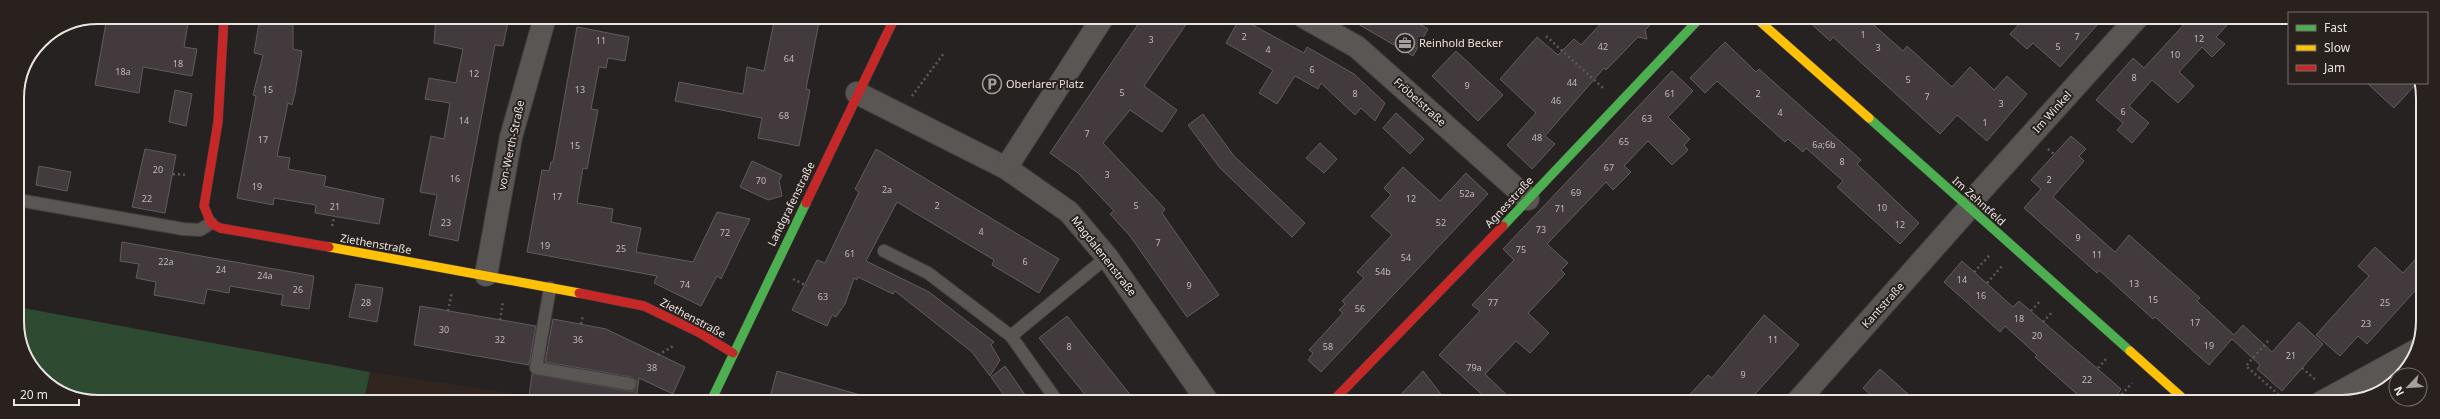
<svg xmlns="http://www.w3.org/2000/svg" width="2440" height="419" viewBox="0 0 2440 419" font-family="'Noto Sans',sans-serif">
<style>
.built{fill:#312520}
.forest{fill:#2e4a31}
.building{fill:#433a3e;stroke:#605d5d}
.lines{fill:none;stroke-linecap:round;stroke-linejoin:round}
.lane-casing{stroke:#433f3e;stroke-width:14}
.street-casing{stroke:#433f3e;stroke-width:24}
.fast-casing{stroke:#433f3e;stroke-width:10}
.slow-casing{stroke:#433f3e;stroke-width:10}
.jam-casing{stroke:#433f3e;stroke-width:10}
.path{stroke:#5c5958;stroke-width:2.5;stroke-dasharray:2 3;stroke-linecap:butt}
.lane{stroke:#595654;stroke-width:12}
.street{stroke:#595654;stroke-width:22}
.fast{stroke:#4caf50;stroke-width:9}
.slow{stroke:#ffc107;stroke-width:9}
.jam{stroke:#c62828;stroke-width:9}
.labels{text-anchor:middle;stroke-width:4;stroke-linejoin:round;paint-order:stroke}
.number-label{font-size:9px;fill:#c0bab9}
.poi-label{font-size:11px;fill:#e9e4e2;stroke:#29211e;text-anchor:start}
.street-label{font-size:11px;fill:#e9e4e2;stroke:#29211e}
.rim{fill:none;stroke:#e9e4e2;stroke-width:2}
</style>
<rect width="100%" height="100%" fill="#262221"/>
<path class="built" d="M370 372 563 401H364Z"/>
<path class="forest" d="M18 307 370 372 364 401H87L41 378 19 337Z"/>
<g class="building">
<path d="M107 17H189L184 47 197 49 192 76 143 67 139 93 95 85Z"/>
<path d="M260 17H293V49L302 51 295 93 292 105 288 103 277 156 290 158 288 169 326 176 324 186 384 199 379 224 315 213 316 205 274 198 273 205 237 198 256 96 253 95 263 55 254 53Z"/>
<path d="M436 17H509L503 46 495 45 458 241 429 235 437 195 420 192 431 136 444 139 450 103 425 99 429 78 456 83 463 49 434 43Z"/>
<path d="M775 17H820L806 89 810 90 799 146 758 138 762 118 675 101 679 82 743 94 747 67 764 71Z"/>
<path d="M1143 17H1191L1144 86 1177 110 1162 132 1130 110 1103 143 1165 209 1162 213 1219 295 1187 317 1130 236 1110 214 1114 211 1078 173 1050 153Z"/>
<path d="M1346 17H1407L1428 29 1413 56Z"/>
<path d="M1607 17 1657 18 1645 30 1647 39 1638 37 1606 70 1604 68 1545 136 1555 144 1532 169 1507 145 1536 113 1500 79 1537 37 1558 55 1574 39 1581 45Z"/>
<path d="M1240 18 1304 53 1307 47 1354 74 1385 103 1375 121 1361 108 1355 115 1321 83 1318 89 1295 76 1277 104 1259 93 1273 70 1226 43Z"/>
<path d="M1805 18H1866L1903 51 1907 46 1952 87 1970 67 1994 90 2007 76 2027 94 1987 141 1957 115 1940 134 1833 37 1830 41Z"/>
<path d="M2025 18H2088L2097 25 2060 67 2033 43 2027 49 2010 34Z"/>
<path d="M2190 18H2234L2216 37 2225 44 2212 57 2202 47 2179 72 2194 86 2178 103 2152 80 2129 106 2149 123 2132 143 2117 130 2123 123 2096 100 2133 58 2144 68Z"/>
<path d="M577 27 629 37 625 61 608 58 606 68 599 67 591 109 598 110 587 169 583 168 577 203 613 209 611 222 641 228 636 252 693 262 717 212 750 219 721 279 717 276 701 306 654 283 657 276 527 252 542 170 549 171 551 162H553Z"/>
<path d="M1725 42 1756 72 1759 69 1861 160 1857 164 1919 223 1900 244 1837 187 1843 181 1806 148 1803 152 1788 139 1785 142 1717 81 1705 93 1690 78Z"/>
<path d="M1456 51 1503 95 1478 121 1432 76Z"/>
<path d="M1672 71 1693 91 1668 117 1690 139 1684 145 1688 150 1672 165 1648 141 1624 166 1631 172 1613 190 1606 182 1547 244 1568 263 1561 270 1565 274 1528 313 1549 333 1530 353 1516 341 1485 374 1514 402H1490L1439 355 1480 311 1472 305 1514 260 1503 249Z"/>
<path d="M2367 83H2417L2394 108Z"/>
<path d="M175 90 192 94 186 126 169 122Z"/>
<path d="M1396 113 1424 139 1410 154 1383 128Z"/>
<path d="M1203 114 1234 156 1305 223 1292 237 1220 168 1188 125Z"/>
<path d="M2071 136 2086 149 2079 156 2084 161 2053 197 2115 252 2129 235 2200 298 2197 301 2234 335 2243 325 2272 352 2299 322 2323 344 2282 391 2257 369 2260 365 2232 339 2209 365 2155 317 2153 319 2099 270 2097 273 2024 208 2041 189 2031 180Z"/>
<path d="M1320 143 1337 159 1324 173 1306 158Z"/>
<path d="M145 149 176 155 165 213 132 207Z"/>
<path d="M876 149 1059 259 1039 293 992 265 994 260 897 202 866 261 929 292 994 342 991 345 1000 360 990 376 972 352 895 291 893 294 858 277 857 280 854 278 845 304 836 317 832 315 827 326 792 310 817 260 825 263 859 192 855 189Z"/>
<path d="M752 161 782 175 779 181 782 196 768 200 740 187Z"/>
<path d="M39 166 71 172 67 191 36 185Z"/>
<path d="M1403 167 1440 201 1466 173 1488 194 1321 372 1308 360 1313 353 1309 350 1343 313 1339 310 1345 304 1342 301 1364 278 1357 272 1392 235 1371 216 1391 195 1384 188Z"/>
<path d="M122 242 314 276 309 309 281 305 283 295 230 286 229 293 207 289 204 304 154 295 156 282 136 278 139 264 120 261Z"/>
<path d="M2375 247 2403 273 2422 252V283L2367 344 2358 336 2340 356 2316 335 2369 276 2358 266Z"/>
<path d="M1962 261 2013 307 2019 301 2121 389 2113 402H2086L2035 357 2037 355 2005 326 2000 332 1944 282Z"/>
<path d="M356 284 383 288 377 322 349 317Z"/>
<path d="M420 306 536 326 529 365 414 345Z"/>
<path d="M1764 315 1799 345 1748 402H1683L1708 375 1712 378Z"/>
<path d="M1067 316 1116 377 1136 402H1091L1039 338Z"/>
<path d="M553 319 606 329 685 367 673 394 639 378 636 401H552L529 396 532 374 629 391H633L637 386V381L631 377 545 362Z"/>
<path d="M1005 366 1021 389 1030 402H1009L991 377Z"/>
<path d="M1880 369 1917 402H1879L1863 388Z"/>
<path d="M777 371 867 397V402L769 401Z"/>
<path d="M1423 371 1447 402H1394Z"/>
</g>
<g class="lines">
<g class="lane-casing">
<g id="lane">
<path d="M18 200 183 229 200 230 211 223"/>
<path d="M884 251 928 273 1011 336 1107 257"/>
<path d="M550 288 536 368 630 384"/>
<path d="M1011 336 1057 401"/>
</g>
</g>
<g class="street-casing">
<g id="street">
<path d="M1304 17 1357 47 1528 199"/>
<path d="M857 93 1006 168 1069 212 1107 257 1208 402"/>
<path d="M1006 168 1103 17"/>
<path d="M486 275 511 137 545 17"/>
<path d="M1797 402 1969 208 1978 194 2137 18"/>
<path d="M2322 402 2417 350"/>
</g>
</g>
<g class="fast-casing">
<g id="fast">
<path d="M1869 118 2130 351"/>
<path d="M1503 226 1700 18"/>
<path d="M711 401 806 203"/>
</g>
</g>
<g class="slow-casing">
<g id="slow">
<path d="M1756 18 1869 118"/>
<path d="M329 247 579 293"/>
<path d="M2130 351 2187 402"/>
</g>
</g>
<g class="jam-casing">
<g id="jam">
<path d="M224 17 218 122 204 206 211 223 220 228 329 247"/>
<path d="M806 203 895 17"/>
<path d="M579 293 644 306 698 332 733 353"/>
<path d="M1332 402 1503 226"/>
</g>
</g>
<g class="path">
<path d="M1546 36 1603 88"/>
<path d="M912 96 944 53"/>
<path d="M2048 149 2054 154"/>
<path d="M173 174 188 175"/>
<path d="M332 226 334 217"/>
<path d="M1974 272 1990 255"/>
<path d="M793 279 807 286"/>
<path d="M1987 283 2002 266"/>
<path d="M448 311 452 292"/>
<path d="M2031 311 2040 301"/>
<path d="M500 320 503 301"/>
<path d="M2043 322 2053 311"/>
<path d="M581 324 583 315"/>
<path d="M2268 341 2246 366 2287 402"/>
<path d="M658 355 675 345"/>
<path d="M2098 368 2107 358"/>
<path d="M2302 368 2317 381"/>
<path d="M2115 402 2132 383"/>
</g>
<use href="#lane" class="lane"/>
<use href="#street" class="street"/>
<use href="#fast" class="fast"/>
<use href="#slow" class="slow"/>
<use href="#jam" class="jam"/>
</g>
<defs>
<g id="office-ring" transform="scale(1)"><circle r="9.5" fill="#29211e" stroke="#a5a09e" stroke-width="1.5"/><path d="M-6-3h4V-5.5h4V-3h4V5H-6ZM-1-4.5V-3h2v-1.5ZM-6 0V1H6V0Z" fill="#a5a09e"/></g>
<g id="parking-ring" transform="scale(1)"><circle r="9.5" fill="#29211e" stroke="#a5a09e" stroke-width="1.5"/><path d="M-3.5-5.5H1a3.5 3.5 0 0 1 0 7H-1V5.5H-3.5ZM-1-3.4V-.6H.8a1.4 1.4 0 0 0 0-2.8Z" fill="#a5a09e"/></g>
</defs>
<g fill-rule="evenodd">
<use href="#office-ring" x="1405" y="43"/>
<use href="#parking-ring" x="992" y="84"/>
</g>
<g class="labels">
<g class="number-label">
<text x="1863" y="38">1</text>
<text x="1244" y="40">2</text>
<text x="2077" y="40">7</text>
<text x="2199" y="42">12</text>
<text x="1151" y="43">3</text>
<text x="601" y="44">11</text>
<text x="1603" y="50">42</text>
<text x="2058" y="50">5</text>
<text x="1878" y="51">3</text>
<text x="1268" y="53">4</text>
<text x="2175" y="58">10</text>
<text x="789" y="62">64</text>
<text x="178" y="67">18</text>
<text x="1312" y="73">6</text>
<text x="123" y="75">18a</text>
<text x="474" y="77">12</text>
<text x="2134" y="81">8</text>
<text x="1908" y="83">5</text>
<text x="1572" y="86">44</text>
<text x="1467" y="89">9</text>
<text x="268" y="93">15</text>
<text x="580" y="93">13</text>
<text x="1122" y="96">5</text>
<text x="1355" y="97">8</text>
<text x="1670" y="97">61</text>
<text x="1758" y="97">2</text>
<text x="1927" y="100">7</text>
<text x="1556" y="104">46</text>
<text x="2001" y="107">3</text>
<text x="2123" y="115">6</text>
<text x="1780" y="116">4</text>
<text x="784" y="119">68</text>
<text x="1647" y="122">63</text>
<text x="464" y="124">14</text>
<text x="1985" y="126">1</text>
<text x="1087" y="137">7</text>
<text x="1537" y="141">48</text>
<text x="263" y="143">17</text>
<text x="1624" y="145">65</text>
<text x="1824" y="148">6a;6b</text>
<text x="575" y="149">15</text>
<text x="1842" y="165">8</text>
<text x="1609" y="171">67</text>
<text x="158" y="173">20</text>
<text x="1107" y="178">3</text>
<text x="455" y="182">16</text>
<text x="2049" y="183">2</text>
<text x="761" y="184">70</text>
<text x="257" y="190">19</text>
<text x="887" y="193">2a</text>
<text x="1576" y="196">69</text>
<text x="1467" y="197">52a</text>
<text x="557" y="200">17</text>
<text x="147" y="202">22</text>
<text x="1411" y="202">12</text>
<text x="937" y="209">2</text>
<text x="1136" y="209">5</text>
<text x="335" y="210">21</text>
<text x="1882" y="211">10</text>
<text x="1560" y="212">71</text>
<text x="446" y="226">23</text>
<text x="1441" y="226">52</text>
<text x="1900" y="228">12</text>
<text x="1541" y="233">73</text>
<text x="981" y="235">4</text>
<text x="725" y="236">72</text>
<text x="2078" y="241">9</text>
<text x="1158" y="246">7</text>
<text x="545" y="249">19</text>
<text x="621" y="252">25</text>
<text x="1521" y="253">75</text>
<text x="850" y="257">61</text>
<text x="2097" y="258">11</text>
<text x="1406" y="261">54</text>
<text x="166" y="265">22a</text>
<text x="1025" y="265">6</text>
<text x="221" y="273">24</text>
<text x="1383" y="275">54b</text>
<text x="265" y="279">24a</text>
<text x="1962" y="283">14</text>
<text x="2134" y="287">13</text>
<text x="685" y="288">74</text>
<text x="1189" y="289">9</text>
<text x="298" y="293">26</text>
<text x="1981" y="299">16</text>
<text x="823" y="300">63</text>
<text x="2153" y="303">15</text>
<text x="366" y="306">28</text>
<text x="1493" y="306">77</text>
<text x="2385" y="306">25</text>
<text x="1360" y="312">56</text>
<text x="2019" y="322">18</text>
<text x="2195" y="326">17</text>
<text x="2366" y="327">23</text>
<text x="444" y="333">30</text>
<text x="2037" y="339">20</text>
<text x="500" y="343">32</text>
<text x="578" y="343">36</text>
<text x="1773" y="343">11</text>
<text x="2209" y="349">19</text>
<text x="1069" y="350">8</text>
<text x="1328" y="350">58</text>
<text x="2291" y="359">21</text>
<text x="652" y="371">38</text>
<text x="1474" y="371">79a</text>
<text x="1743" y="378">9</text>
<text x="2087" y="383">22</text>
</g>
<g class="poi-label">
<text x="1419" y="47">Reinhold Becker</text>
<text x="1006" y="88">Oberlarer Platz</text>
</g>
<g class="street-label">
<text transform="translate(1420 102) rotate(42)" y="4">Fröbelstraße</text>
<text transform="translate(2052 112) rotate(-48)" y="4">Im Winkel</text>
<text transform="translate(511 145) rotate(-78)" y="4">von-Werth-Straße</text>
<text transform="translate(1979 201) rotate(42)" y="4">Im Zehntfeld</text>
<text transform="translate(1509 202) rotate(-47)" y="4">Agnesstraße</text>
<text transform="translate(791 204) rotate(-64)" y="4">Landgrafenstraße</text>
<text transform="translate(376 244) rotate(10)" y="4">Ziethenstraße</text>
<text transform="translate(1104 256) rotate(52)" y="4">Magdalenenstraße</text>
<text transform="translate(1883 305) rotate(-48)" y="4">Kantstraße</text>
<text transform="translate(693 318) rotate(28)" y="4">Ziethenstraße</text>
</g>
</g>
<path d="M0 0H2440V419H0ZM98 24H2342A74 74 0 0 1 2416 98V321A74 74 0 0 1 2342 395H98A74 74 0 0 1 24 321V98A74 74 0 0 1 98 24Z" fill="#29211e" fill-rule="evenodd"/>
<path class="rim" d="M98 24H2342A74 74 0 0 1 2416 98V321A74 74 0 0 1 2342 395H98A74 74 0 0 1 24 321V98A74 74 0 0 1 98 24Z"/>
<rect x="2288" y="12" width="140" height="72" fill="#29211e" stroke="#766f6c"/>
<rect x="2296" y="25" width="20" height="6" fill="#4caf50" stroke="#766f6c"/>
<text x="2324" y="32" font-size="12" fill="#e9e4e2">Fast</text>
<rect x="2296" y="45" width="20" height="6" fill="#ffc107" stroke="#766f6c"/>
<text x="2324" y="52" font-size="12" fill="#e9e4e2">Slow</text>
<rect x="2296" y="65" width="20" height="6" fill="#c62828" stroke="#766f6c"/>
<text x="2324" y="72" font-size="12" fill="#e9e4e2">Jam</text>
<g transform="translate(2408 387) rotate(245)"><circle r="19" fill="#29211e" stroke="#766f6c"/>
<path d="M0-3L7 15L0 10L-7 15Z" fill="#a5a09e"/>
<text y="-6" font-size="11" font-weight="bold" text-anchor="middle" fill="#e9e4e2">N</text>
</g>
<path d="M14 399v6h65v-6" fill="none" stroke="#e9e4e2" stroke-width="2"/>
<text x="20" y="399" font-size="12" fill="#e9e4e2" stroke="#29211e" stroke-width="3" paint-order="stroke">20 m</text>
</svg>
